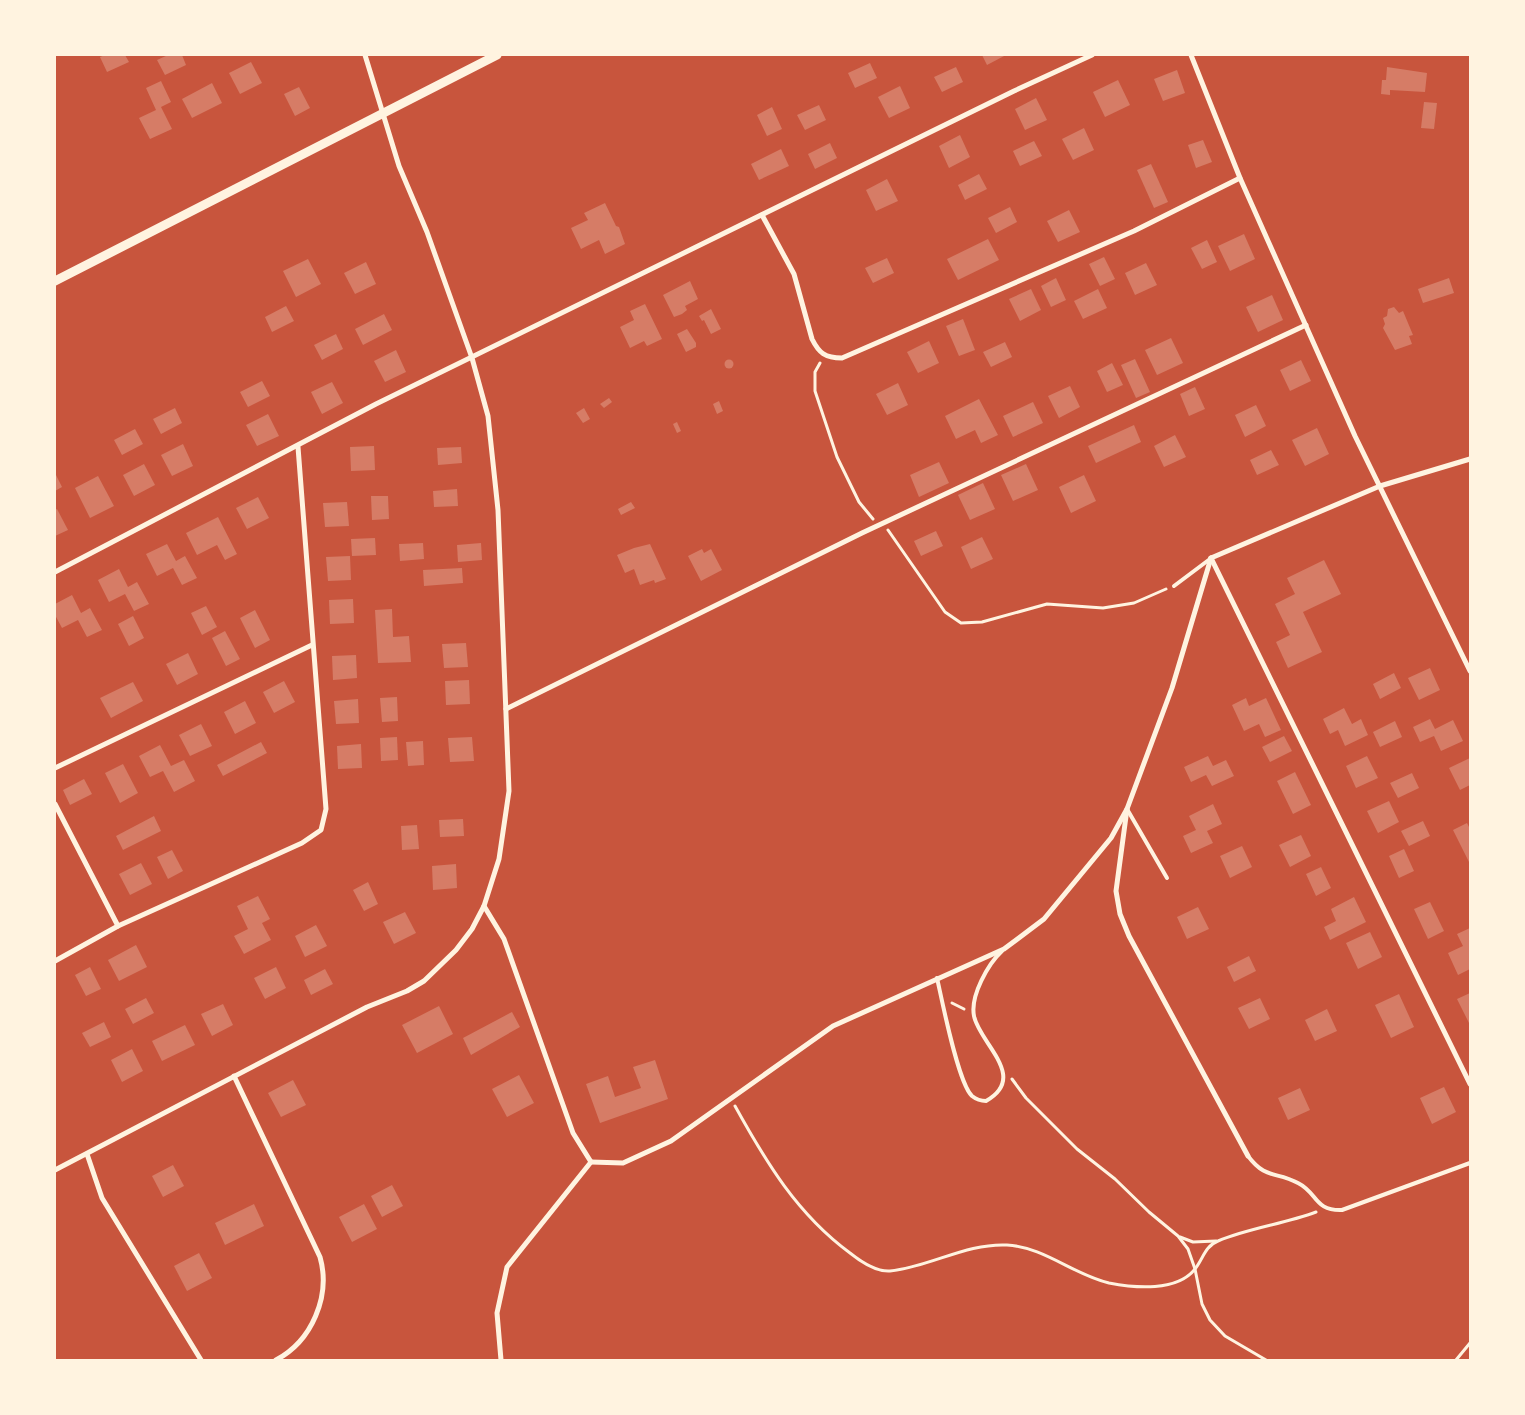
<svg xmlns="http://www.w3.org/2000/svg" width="1525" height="1415" viewBox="0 0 1525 1415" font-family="Lato,sans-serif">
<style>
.building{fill:#d67c66}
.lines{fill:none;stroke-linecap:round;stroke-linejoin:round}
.path{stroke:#fff3e0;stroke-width:3}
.service{stroke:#fff3e0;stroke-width:4}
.minor{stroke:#fff3e0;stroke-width:5}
.tertiary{stroke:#fff3e0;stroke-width:9}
</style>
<rect width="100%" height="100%" fill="#c8553d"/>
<g class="building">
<path d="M105 55H125L129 62 107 72 100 57Z"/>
<path d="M168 55H182L186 65 165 75 157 60Z"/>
<path d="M982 55H1006L987 65Z"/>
<path d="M251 62 262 83 240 94 229 73Z"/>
<path d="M870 63 877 78 855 88 848 73Z"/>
<path d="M956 67 963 82 942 92 934 77Z"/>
<path d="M1387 67 1427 73 1425 92 1390 90V95L1381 94 1382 80H1386Z"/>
<path d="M1177 70 1185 93 1163 101 1154 79Z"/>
<path d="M1118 80 1130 105 1105 117 1093 92Z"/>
<path d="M161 81 171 102 161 107 172 129 150 139 139 118 156 110 146 88Z"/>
<path d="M212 83 222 103 192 118 182 99Z"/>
<path d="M900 86 910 108 889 118 878 97Z"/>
<path d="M299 87 310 108 295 116 284 94Z"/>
<path d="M1036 98 1047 120 1025 130 1015 109Z"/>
<path d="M1424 102 1437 103 1434 129 1421 128Z"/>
<path d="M819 105 826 120 805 130 797 115Z"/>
<path d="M772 107 782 129 767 136 757 115Z"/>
<path d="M1084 128 1094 150 1073 160 1062 139Z"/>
<path d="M960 135 970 157 949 168 939 146Z"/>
<path d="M1203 140 1212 162 1196 168 1188 145Z"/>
<path d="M1034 141 1042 156 1020 166 1013 151Z"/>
<path d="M830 143 837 158 815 169 808 154Z"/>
<path d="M781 149 789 166 759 180 751 164Z"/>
<path d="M1151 164 1168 202 1154 208 1137 170Z"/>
<path d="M979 174 987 189 965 200 958 185Z"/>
<path d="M887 179 898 201 876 211 866 190Z"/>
<path d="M605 203 616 226 619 227 625 244 605 254 599 240 581 249 571 228 588 220 584 213Z"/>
<path d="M1010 207 1017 222 996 233 988 218Z"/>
<path d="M1069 210 1080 232 1058 242 1047 221Z"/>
<path d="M1244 234 1255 259 1230 271 1218 246Z"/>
<path d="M988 239 999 260 958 280 947 259Z"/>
<path d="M1207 240 1217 262 1202 269 1191 248Z"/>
<path d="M1104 257 1115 279 1100 286 1089 264Z"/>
<path d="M887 258 894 273 873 283 865 268Z"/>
<path d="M308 259 321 284 296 297 283 271Z"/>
<path d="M366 262 376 284 355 294 344 273Z"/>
<path d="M1146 263 1157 285 1135 295 1125 273Z"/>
<path d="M1056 278 1066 300 1051 307 1041 286Z"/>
<path d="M1449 278 1454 293 1423 303 1418 289Z"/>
<path d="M690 281 698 299 685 306 687 310 682 314 674 317 663 295Z"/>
<path d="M1031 289 1041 310 1020 321 1009 299Z"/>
<path d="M1098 289 1107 308 1083 319 1074 301Z"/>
<path d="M1272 295 1283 320 1258 332 1246 307Z"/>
<path d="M645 304 662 339 647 346 644 341 630 348 620 327 634 320 630 311Z"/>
<path d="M286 306 294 321 272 332 265 317Z"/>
<path d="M1394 307 1399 313 1403 311 1413 335 1409 336 1412 344 1395 350 1383 328 1385 324 1383 318 1387 316 1388 309Z"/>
<path d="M711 309 721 329 711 334 704 320 702 321 699 316Z"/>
<path d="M384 314 392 330 363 345 355 329Z"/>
<path d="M963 319 975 350 959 356 946 326Z"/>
<path d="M687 329 696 343V347L686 352 677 334Z"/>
<path d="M336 334 343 349 322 360 314 345Z"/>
<path d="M1171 338 1183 363 1157 375 1145 350Z"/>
<path d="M929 341 939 363 918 373 907 352Z"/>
<path d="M1005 342 1012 357 991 367 983 352Z"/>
<path d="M396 350 406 372 385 382 374 361Z"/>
<path d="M1135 359 1150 392 1136 398 1121 365Z"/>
<circle cx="729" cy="364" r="4.5"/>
<path d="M1301 360 1311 381 1290 391 1280 370Z"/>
<path d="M1112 363 1123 385 1107 392 1097 371Z"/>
<path d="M262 381 270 396 248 407 240 392Z"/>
<path d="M332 382 343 403 322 414 311 392Z"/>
<path d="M898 383 908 405 887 415 876 394Z"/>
<path d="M1070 386 1080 407 1059 418 1048 396Z"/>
<path d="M1195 387 1205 409 1189 416 1180 394Z"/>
<path d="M609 398 612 402 604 408 600 404Z"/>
<path d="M979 399 998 435 981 443 975 430 956 439 945 416Z"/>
<path d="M719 401 723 411 717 414 713 404Z"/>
<path d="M1033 402 1043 423 1013 437 1003 416Z"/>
<path d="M1256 405 1266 426 1245 437 1235 415Z"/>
<path d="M175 408 182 423 161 434 153 419Z"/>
<path d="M584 408 590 419 583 423 576 413Z"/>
<path d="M268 414 279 436 257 446 246 425Z"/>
<path d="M677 422 681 431 677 433 673 424Z"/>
<path d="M1134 425 1141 442 1096 463 1088 446Z"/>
<path d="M1317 428 1329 454 1305 466 1292 440Z"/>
<path d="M135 429 143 444 122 455 114 440Z"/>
<path d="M1175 435 1186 457 1164 467 1154 446Z"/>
<path d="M183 444 193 466 172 476 161 455Z"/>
<path d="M374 446 375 470 351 471 350 447Z"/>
<path d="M461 447 462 463 438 465 437 448Z"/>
<path d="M1271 450 1279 465 1257 475 1250 460Z"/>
<path d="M939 462 949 483 919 497 910 475Z"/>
<path d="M144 464 155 485 134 496 123 475Z"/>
<path d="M1026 464 1038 490 1013 501 1001 475Z"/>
<path d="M55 473 62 487 55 491Z"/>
<path d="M1084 475 1096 501 1071 513 1059 487Z"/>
<path d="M98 476 114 506 90 518 75 488Z"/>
<path d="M983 483 995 509 970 520 958 495Z"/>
<path d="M457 489 458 506 434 507 433 491Z"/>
<path d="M371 496H388L389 519 372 520Z"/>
<path d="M258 497 269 518 247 529 236 508Z"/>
<path d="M347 502 349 526 325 527 323 503Z"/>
<path d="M631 502 635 508 621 515 618 509Z"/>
<path d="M57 509 68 530 55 536V510Z"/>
<path d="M218 517 237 554 225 560 217 545 197 555 186 533Z"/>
<path d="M936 531 943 546 921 556 914 541Z"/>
<path d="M982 537 993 559 971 569 961 547Z"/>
<path d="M375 538 376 555 352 556 351 539Z"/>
<path d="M423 543 424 559 400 561 399 544Z"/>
<path d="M481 543 482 560 458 562 457 545Z"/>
<path d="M167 544 176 561 185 556 197 578 182 585 173 568 157 576 146 554Z"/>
<path d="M650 544 666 579 655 583 654 580 640 585 634 569 625 573 617 555 634 548Z"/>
<path d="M702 549 704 553 711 549 722 570 701 581 688 556Z"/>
<path d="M350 556 351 580 328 581 326 557Z"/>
<path d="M1324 560 1341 594 1303 612 1322 652 1288 668 1276 642 1290 635 1275 604 1295 594 1287 578Z"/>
<path d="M462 568 463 583 424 586 423 570Z"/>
<path d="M119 569 128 587 137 582 149 604 134 611 125 594 109 602 98 580Z"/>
<path d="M72 595 81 613 90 608 102 630 87 637 78 620 62 628 55 615V604Z"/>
<path d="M353 599 354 623 330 624 329 600Z"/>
<path d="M206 606 217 627 202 635 191 613Z"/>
<path d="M392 609 393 637 409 636 411 662 378 663 375 610Z"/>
<path d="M255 610 270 640 255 648 240 618Z"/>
<path d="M133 616 144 638 129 646 118 624Z"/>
<path d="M225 631 240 659 226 666 212 638Z"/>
<path d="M466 643 468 667 444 668 442 644Z"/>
<path d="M188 653 198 674 177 685 166 664Z"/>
<path d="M356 655 357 678 333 680 332 656Z"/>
<path d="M1430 668 1440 690 1419 700 1408 678Z"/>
<path d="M1394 673 1401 688 1380 699 1373 684Z"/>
<path d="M469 680 470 704 446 705 445 681Z"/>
<path d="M284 681 295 702 274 713 263 692Z"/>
<path d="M133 682 143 701 111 718 100 698Z"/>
<path d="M397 697 398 721 382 722 380 698Z"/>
<path d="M1246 698 1249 706 1266 698 1281 730 1265 737 1259 724 1244 731 1232 705Z"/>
<path d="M358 699 359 723 336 724 334 701Z"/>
<path d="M245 701 256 723 235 734 224 712Z"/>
<path d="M1344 708 1352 724 1361 719 1368 735 1345 746 1338 730 1330 734 1323 719Z"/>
<path d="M1430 719 1435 729 1453 720 1463 741 1441 751 1434 736 1420 742 1413 727Z"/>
<path d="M1395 721 1402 737 1380 747 1373 732Z"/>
<path d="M201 724 212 746 190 756 179 735Z"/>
<path d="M1284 736 1292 751 1270 762 1262 747Z"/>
<path d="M397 737 398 760 381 761 380 738Z"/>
<path d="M472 737 474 761 450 762 448 738Z"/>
<path d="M423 741 424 765 408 766 406 742Z"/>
<path d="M261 742 267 753 223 776 217 765Z"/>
<path d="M361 744 362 768 338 769 337 746Z"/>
<path d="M160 745 171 766 184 760 195 781 174 792 163 771 150 777 139 756Z"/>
<path d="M1208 756 1213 766 1226 760 1234 776 1212 786 1206 775 1191 782 1184 767Z"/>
<path d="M1367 756 1378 778 1356 788 1346 766Z"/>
<path d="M1470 758V785L1460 790 1449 768Z"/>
<path d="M123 764 138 793 120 803 105 773Z"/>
<path d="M1295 772 1311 805 1293 814 1277 781Z"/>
<path d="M1412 773 1419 788 1398 798 1390 783Z"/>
<path d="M84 779 92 794 70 805 63 790Z"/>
<path d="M1389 801 1399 822 1378 833 1367 811Z"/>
<path d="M1213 804 1222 824 1207 831 1213 843 1191 853 1183 836 1196 830 1189 816Z"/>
<path d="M154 816 161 831 123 850 116 836Z"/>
<path d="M463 819 464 836 440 837 439 820Z"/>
<path d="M1423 821 1430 836 1409 846 1401 831Z"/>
<path d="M1467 823 1470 829V864L1453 830Z"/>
<path d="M417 825 419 849 402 850 401 826Z"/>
<path d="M1301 835 1311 856 1290 867 1279 845Z"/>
<path d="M1242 846 1252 867 1230 878 1220 856Z"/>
<path d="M1404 849 1414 871 1399 878 1389 856Z"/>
<path d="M172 850 183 871 168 879 157 857Z"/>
<path d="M141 863 152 884 130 895 119 874Z"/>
<path d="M456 864 457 888 433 890 432 866Z"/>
<path d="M1321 867 1331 888 1316 896 1306 874Z"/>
<path d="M368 882 378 904 364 911 353 890Z"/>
<path d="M258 896 270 919 262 923 271 940 244 954 234 936 248 929 237 906Z"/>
<path d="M1354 897 1366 922 1330 940 1324 927 1336 921 1331 909Z"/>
<path d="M1430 902 1444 931 1428 939 1414 909Z"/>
<path d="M1198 907 1209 929 1187 939 1177 917Z"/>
<path d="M405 912 416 933 394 944 383 922Z"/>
<path d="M316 925 327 946 305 957 295 936Z"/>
<path d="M1470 928V969L1458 975 1448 953 1463 946 1457 934Z"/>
<path d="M1370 932 1382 957 1358 969 1346 943Z"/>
<path d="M136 945 147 967 119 981 108 960Z"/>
<path d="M1249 956 1256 971 1234 982 1227 967Z"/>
<path d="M90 967 101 989 86 996 75 975Z"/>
<path d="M276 967 286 988 265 999 254 978Z"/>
<path d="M325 969 333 984 311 995 304 980Z"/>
<path d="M1470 993V1025L1457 999Z"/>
<path d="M1399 994 1414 1027 1391 1038 1375 1005Z"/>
<path d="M146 998 154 1013 133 1024 125 1009Z"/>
<path d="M1260 998 1270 1019 1249 1029 1238 1008Z"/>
<path d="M223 1004 233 1025 212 1036 201 1014Z"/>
<path d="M439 1006 453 1034 417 1053 402 1025Z"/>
<path d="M1327 1009 1337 1031 1315 1041 1305 1020Z"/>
<path d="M512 1012 520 1027 471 1055 463 1038Z"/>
<path d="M104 1022 111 1037 90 1047 82 1033Z"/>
<path d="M185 1025 195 1045 162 1061 152 1041Z"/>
<path d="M132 1049 143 1071 122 1082 111 1060Z"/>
<path d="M655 1060 668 1099 600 1123 586 1084 608 1076 615 1097 641 1088 633 1067Z"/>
<path d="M519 1075 534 1103 507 1117 492 1089Z"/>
<path d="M293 1080 306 1105 281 1117 268 1093Z"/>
<path d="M1444 1087 1456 1112 1432 1124 1420 1098Z"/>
<path d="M1300 1088 1310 1110 1288 1120 1278 1098Z"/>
<path d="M173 1165 184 1186 163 1197 152 1176Z"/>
<path d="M392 1185 403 1206 382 1217 371 1196Z"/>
<path d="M254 1204 264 1226 225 1245 215 1223Z"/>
<path d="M364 1204 377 1229 352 1242 339 1217Z"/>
<path d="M199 1253 212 1278 187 1291 174 1266Z"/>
</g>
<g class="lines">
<g class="path">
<path d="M820 363 815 372V391L837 457 859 502 873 519"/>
<path d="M888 530 945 612 961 623 982 622 1047 604 1103 608 1134 603 1166 589"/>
<path d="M952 1003 964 1009"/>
<path d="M1012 1079 1026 1098 1077 1149 1115 1179 1149 1212 1178 1236 1188 1249 1195 1269 1202 1304 1210 1320 1225 1336 1266 1360"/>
<path d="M735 1106C766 1162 797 1214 850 1253 860 1261 876 1272 890 1271 930 1267 966 1243 1007 1245 1044 1247 1074 1275 1109 1283 1135 1288 1177 1292 1195 1269 1203 1259 1205 1246 1218 1241 1249 1228 1284 1224 1316 1212"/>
<path d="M1180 1237 1193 1242 1216 1241"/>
<path d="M1456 1360 1470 1343"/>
</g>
<g class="service">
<path d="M1174 586 1210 559"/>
<path d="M1127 809 1167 878"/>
<path d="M937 978C942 1000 958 1083 972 1096 977 1100 980 1101 986 1101 1029 1077 979 1043 974 1016 970 996 988 964 1002 951"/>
<path d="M1248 1156C1266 1180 1276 1171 1298 1183 1318 1193 1314 1211 1342 1210L1470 1163"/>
</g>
<g class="minor">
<path d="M1191 55 1240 178 1355 436 1470 671"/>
<path d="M762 215 794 274 812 339C819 353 825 358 842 358L1134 231 1240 178"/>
<path d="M1211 558 1172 688 1127 809 1116 891 1120 914 1129 936 1248 1156"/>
<path d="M1211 558 1470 1084"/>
<path d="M1211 558 1380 486 1470 459"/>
<path d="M55 572 376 404 1014 91 1092 55"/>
<path d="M506 709 862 533 1306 325"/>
<path d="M55 768 312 645"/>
<path d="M55 804 118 926"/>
<path d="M484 906 504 939 573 1133 591 1162"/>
<path d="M55 961 118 926 302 843 321 830 326 809 298 447"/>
<path d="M234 1076 320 1257C331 1296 312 1341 276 1360"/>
<path d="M87 1154 102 1198 201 1360"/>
<path d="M591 1162 623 1163 671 1141 833 1026 1004 949 1044 919 1111 838 1127 809"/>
<path d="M55 1170 367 1007 407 991 424 981 456 950 472 929 484 906 499 859 509 791 498 510 488 416 472 358 427 232 399 166 365 55"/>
<path d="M501 1360 497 1313 507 1267 591 1162"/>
</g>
<path class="tertiary" d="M55 281 497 55"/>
</g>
<rect width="1525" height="1415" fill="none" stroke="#fff3e0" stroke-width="112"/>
</svg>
